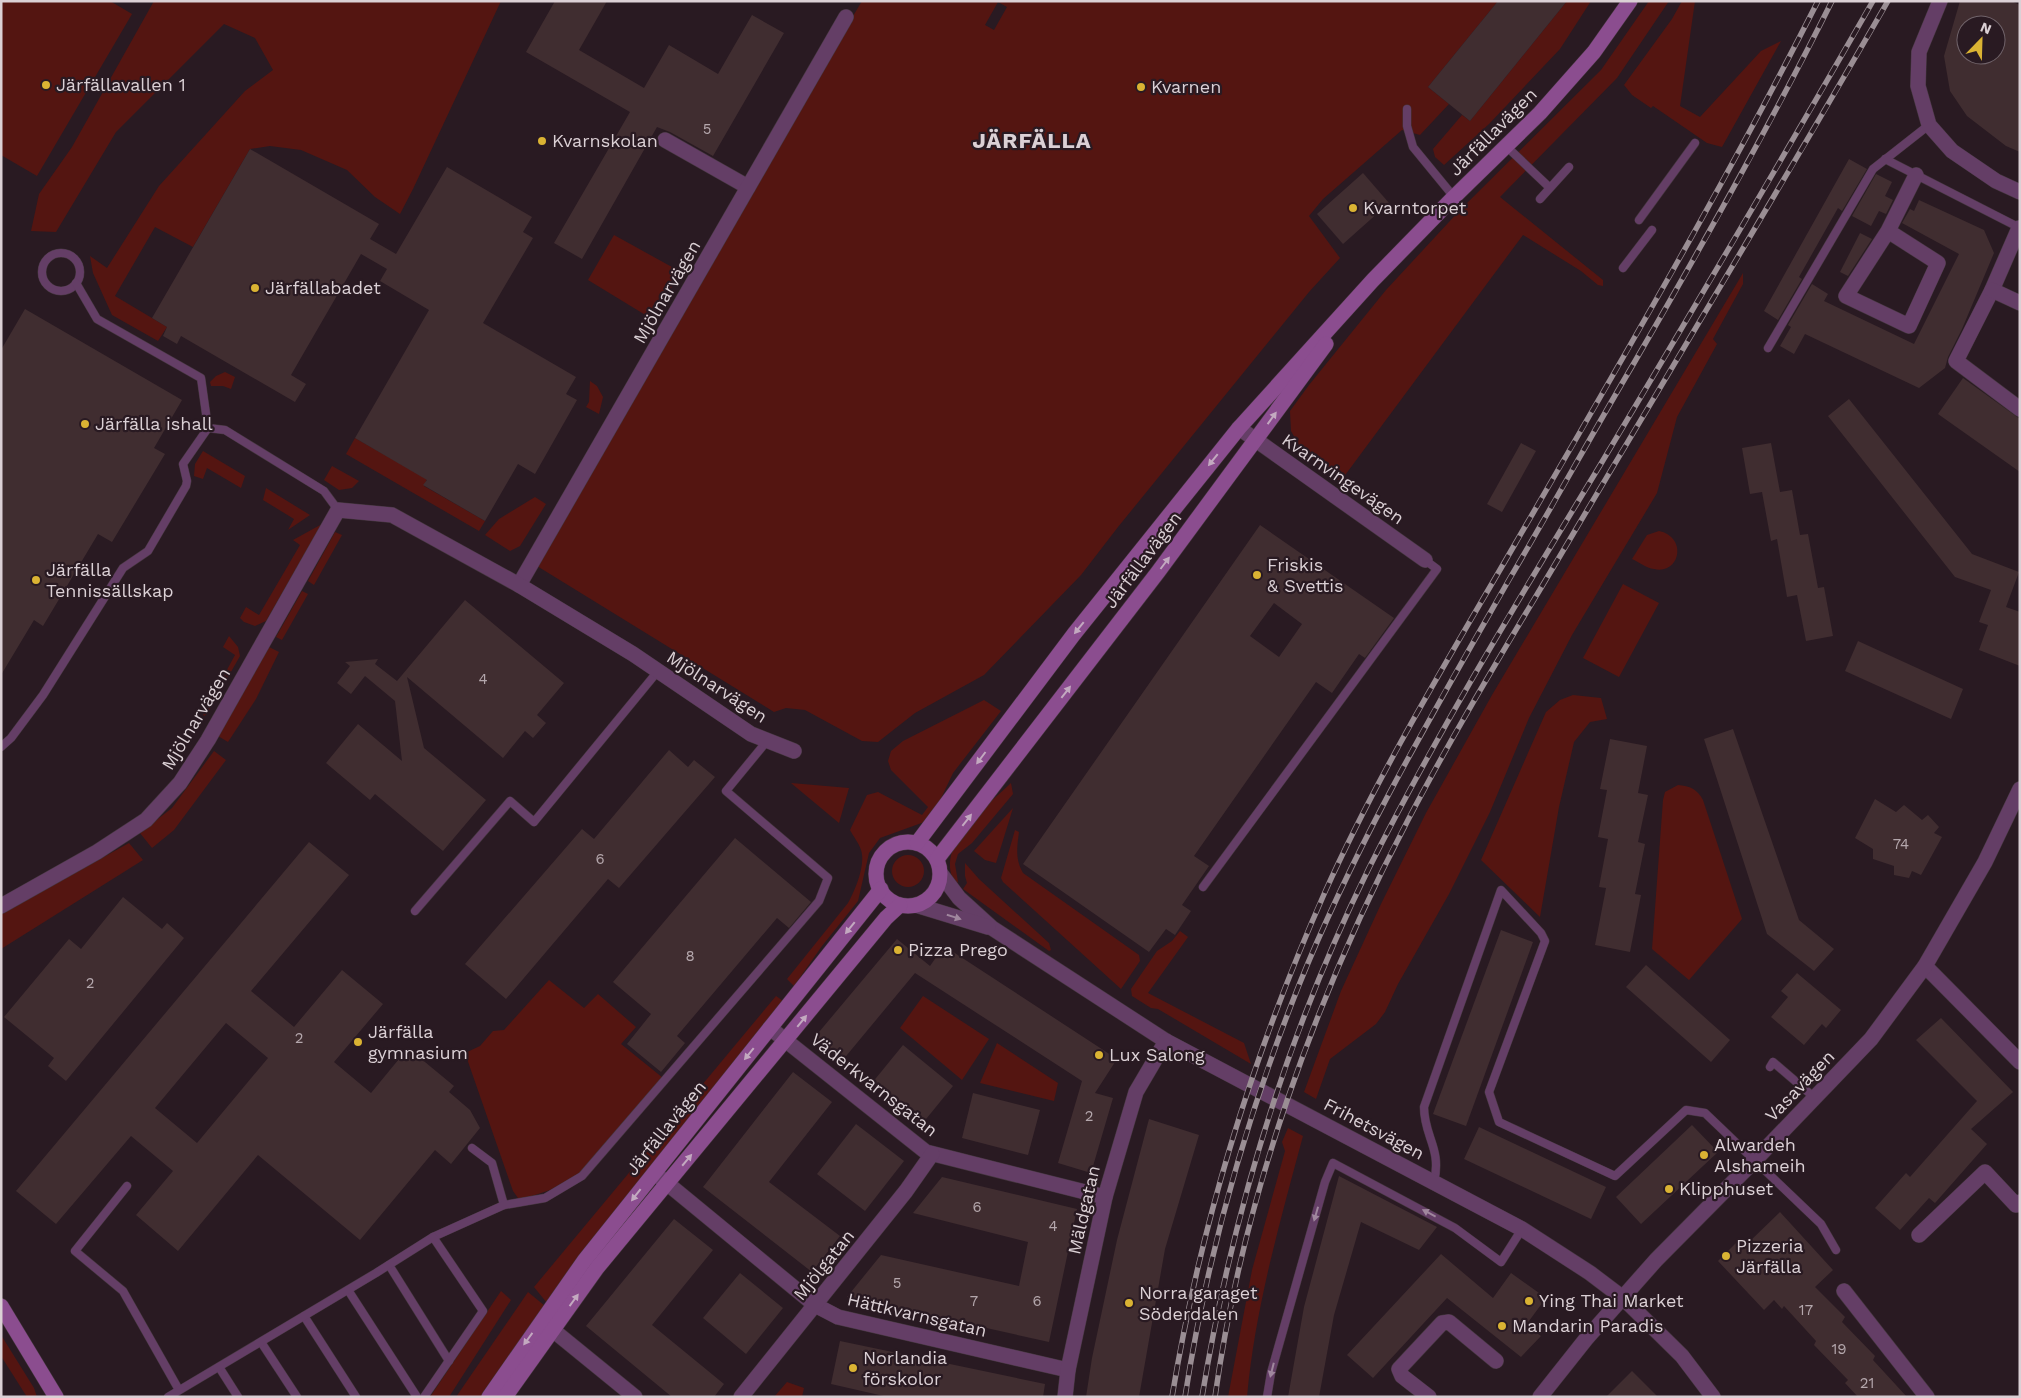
<svg xmlns="http://www.w3.org/2000/svg" width="2021" height="1398" viewBox="0 0 2021 1398" font-family="'Work Sans',sans-serif">
<style>
.green{fill:#541511;fill-rule:evenodd}
.building{fill:#402d30;fill-rule:evenodd}
.lines{fill:none;stroke-linecap:round;stroke-linejoin:round}
.lane-casing{stroke:#45373f;stroke-width:9}
.street-casing{stroke:#45373f;stroke-width:16}
.secondary-casing{stroke:#45373f;stroke-width:16}
.lane{stroke:#643e66;stroke-width:8}
.street{stroke:#643e66;stroke-width:15}
.secondary{stroke:#8b4d8f;stroke-width:15}
.rail-casing{stroke:#9a8e94;stroke-width:5.5}
.rail{stroke:#291a22;stroke-width:4;stroke-dasharray:11;stroke-linecap:butt}
.oneway{fill:#c3a9c0}
.oneway2{fill:#a0879e}
.poi-dot{fill:#dab333;stroke:#291a22;stroke-width:2}
.labels{text-anchor:middle;stroke-width:4.5;stroke-linejoin:round;paint-order:stroke}
.number-label{font-size:15px;fill:#b4a7ac}
.poi-label{font-size:18px;fill:#dbd0d5;stroke:#291a22;text-anchor:start}
.street-label{font-size:18px;fill:#dbd0d5;stroke:#291a22}
.district-label{font-size:22px;font-weight:bold;letter-spacing:1px;fill:#dbd0d5;stroke:#291a22}
</style>
<rect width="100%" height="100%" fill="#291a22"/>
<g class="green">
<path d="M1 1H110L132 14 37 176 1 155Z"/>
<path d="M154 1H501L413 189 400 214 375 197 347 170 301 150 270 146 250 149 193 247 155 227 115 296 167 327 158 341 112 315 93 273 90 256 107 268 159 186 245 91 273 70 255 38 224 24 116 132 56 232 31 231 39 194 72 147Z"/>
<path d="M862 1H1498L1428 87 1449 104 1420 135 1402 130 1323 199 1309 216 1340 258 1309 292 1118 527 1081 575 984 675 915 713 878 742 862 741 805 710 786 708 774 712 537 566 755 181ZM998 2 1007 7 994 30 985 25Z"/>
<path d="M1567 1H1591L1560 49 1489 124 1444 165 1435 157 1433 149 1462 115 1470 121Z"/>
<path d="M1649 1H1669L1617 78 1500 197 1603 280V286L1598 285 1581 271 1523 235 1340 482 1302 450 1291 431 1290 411 1309 385 1386 290 1461 209 1601 70Z"/>
<path d="M1682 1H1695L1680 106 1700 117 1761 51 1781 41 1722 147 1707 143 1653 106 1651 108 1632 95 1624 85 1672 19Z"/>
<path d="M614 235 681 272 652 319 588 280Z"/>
<path d="M1743 273V284L1713 339 1717 344 1677 417 1657 493 1572 635 1529 718 1490 812 1449 894 1398 984 1385 1012 1376 1024 1330 1059 1316 1099 1304 1092 1341 991 1381 904 1426 813 1492 695Z"/>
<path d="M225 372 235 377 231 389 223 386H211L210 382 216 376Z"/>
<path d="M590 381 597 386 603 397 599 414 586 407 589 402Z"/>
<path d="M355 438 427 479 424 486 485 521 479 531 346 454Z"/>
<path d="M203 451 245 476 241 488 207 468 203 479 194 476 195 464Z"/>
<path d="M332 466 359 481 352 488 339 490 324 480Z"/>
<path d="M266 488 310 515 288 530 294 519 263 500Z"/>
<path d="M535 497 546 504 520 546 510 551 485 535 499 519Z"/>
<path d="M322 524 266 621 255 626 244 622 240 618 246 607 259 615 300 545 293 540Z"/>
<path d="M1659 531C1688 537 1680 575 1654 569 1646 568 1639 562 1632 559L1647 535Z"/>
<path d="M335 532 342 535 314 585 308 581Z"/>
<path d="M1623 584 1659 603 1619 677 1583 658Z"/>
<path d="M302 591 308 594 282 640 276 637Z"/>
<path d="M229 636 238 647 240 656 207 714 204 716 203 714 235 655 223 647Z"/>
<path d="M269 647 279 652 256 699 228 742 218 736Z"/>
<path d="M1573 695 1601 698 1607 719 1590 722 1574 742 1559 807 1540 917 1481 860 1546 712 1560 700Z"/>
<path d="M984 700 1001 711 953 773 935 811 927 821 880 838 869 853 858 901 822 946 794 986 787 979 848 903C855 890 866 865 861 850 859 843 853 836 850 830L867 795 878 792 922 815 928 807 891 770 888 761 891 751 903 741Z"/>
<path d="M214 751 226 760 174 830 152 848 140 833 172 808Z"/>
<path d="M791 783 849 788 839 823Z"/>
<path d="M1011 783 1013 794 972 843 958 854 955 864 958 882 956 884C932 847 987 806 1011 783Z"/>
<path d="M1678 785C1690 786 1697 789 1703 800L1742 919 1689 980 1652 949 1663 800 1665 792Z"/>
<path d="M1013 808 996 863 985 860 974 851Z"/>
<path d="M1015 830 1019 832C1017 847 1015 859 1023 873L1139 955 1140 961 1121 989 1003 882 1001 878Z"/>
<path d="M129 843 143 860 1 949V914Z"/>
<circle cx="908" cy="871" r="16"/>
<path d="M965 863 979 879 1049 943 1051 950 1049 951 963 889 967 883 965 876Z"/>
<path d="M1180 931 1188 937 1148 993 1244 1043 1251 1064 1158 1009 1151 1008 1132 996 1131 989 1157 951 1172 941Z"/>
<path d="M549 980 584 1008 598 994 636 1027 621 1044 663 1078 579 1174 550 1190 523 1199 518 1198 513 1191 465 1053 480 1046 493 1031 504 1030Z"/>
<path d="M776 996 786 1003 547 1303 534 1287Z"/>
<path d="M923 996 989 1039 962 1080 900 1028Z"/>
<path d="M997 1043 1058 1083 1054 1101 980 1083Z"/>
<path d="M1288 1128 1303 1136C1280 1222 1255 1308 1247 1397H1228L1252 1270 1285 1151 1282 1142Z"/>
<path d="M501 1291 511 1300 449 1397H430Z"/>
<path d="M528 1292 545 1306 481 1397H456Z"/>
<path d="M1 1335 34 1388 37 1397H27L1 1356Z"/>
<path d="M787 1382 804 1388 802 1397H774Z"/>
</g>
<g class="building">
<path d="M555 1H607L579 50 644 88 669 45 718 74 752 15 784 33 713 156 670 132 657 127 582 259 554 243 630 112 526 52Z"/>
<path d="M1498 1H1567L1470 121 1428 87Z"/>
<path d="M1960 1H2011L2020 5V152L2006 146 1967 116 1950 91 1944 56ZM1966 25H1996V55H1966Z"/>
<path d="M250 149 379 224 370 239 396 254 447 167 532 217 523 232 533 238 483 323 576 377 566 394 577 400 535 474 518 464 485 521 423 485 427 480 355 438 429 310 380 281 387 269 361 254 291 375 306 384 295 402 181 336 177 344 163 336 167 327 152 318Z"/>
<path d="M1849 159 1867 169 1842 211 1838 208 1799 277 1802 279 1778 320 1764 311Z"/>
<path d="M1363 173 1389 203 1343 244 1317 214Z"/>
<path d="M1876 174 1892 182 1885 196 1893 200 1886 214 1879 211 1871 226 1852 216Z"/>
<path d="M1919 200 1984 230 1994 253 1962 329 1948 357 1945 368 1919 388 1805 334 1794 354 1780 346 1791 327 1788 325 1812 284 1828 294 1824 301 1914 344 1959 254 1902 223 1910 209 1914 211Z"/>
<path d="M1860 233 1872 239 1848 276 1840 272Z"/>
<path d="M25 309 182 400 154 448 165 454 112 542 98 534 43 626 34 620 1 675V350Z"/>
<path d="M1963 378 2020 419V472L1938 414Z"/>
<path d="M1849 399 1972 554 2019 572 2006 607 2020 612V666L1979 650 1988 625 1979 622 1991 590 1955 577 1828 416Z"/>
<path d="M1521 443 1536 451 1502 512 1487 504Z"/>
<path d="M1771 443 1780 492 1792 490 1800 535 1808 534 1818 588 1824 587 1833 636 1806 641 1797 595 1787 597 1777 539 1771 541 1762 492 1750 494 1742 448Z"/>
<path d="M1260 525 1394 618 1365 658 1359 654 1332 693 1316 682 1194 856 1209 866 1182 905 1191 911 1175 935 1166 929 1149 952 1023 864ZM1274 603 1302 624 1279 657 1250 636Z"/>
<path d="M465 600 564 683 537 715 546 723 533 738 525 731 503 758 407 677 424 748 486 800 443 851 375 794 370 800 326 763 358 724 402 761 395 701 365 676 351 694 337 683 350 666 345 662 378 659 375 664 397 681Z"/>
<path d="M1858 641 1963 689 1951 719 1845 671Z"/>
<path d="M1733 729 1799 920 1834 949 1814 971 1767 934 1704 739Z"/>
<path d="M1610 739 1647 746 1638 793 1648 795 1638 842 1645 844 1635 894 1641 895 1630 952 1595 945 1606 888 1599 887 1608 839 1598 837 1607 790 1600 789Z"/>
<path d="M669 750 688 767 694 760 715 777 619 888 608 879 506 999 465 964 582 829 594 839Z"/>
<path d="M1875 799 1896 812 1904 805 1922 820 1928 815 1939 827 1934 833 1942 837 1921 875 1912 871 1909 878 1894 875V866L1873 859V849L1855 838Z"/>
<path d="M735 838 811 902 789 928 777 918 677 1036 685 1043 661 1072 627 1044 651 1014 613 982Z"/>
<path d="M309 842 349 875 251 991 294 1027 342 970 383 1004 334 1062 371 1093 408 1048 454 1086 449 1092 470 1110 480 1128 451 1164 435 1150 360 1240 258 1155 178 1251 136 1215 173 1171 131 1136 56 1224 16 1191ZM226 1023 268 1058 197 1143 155 1108Z"/>
<path d="M123 897 162 929 167 923 184 938 66 1081 48 1066 54 1058 4 1017 69 939 81 949Z"/>
<path d="M1501 930 1533 942 1466 1126 1433 1114Z"/>
<path d="M897 939 930 966 944 946 1117 1059 1095 1093 1113 1098 1091 1173 1058 1163 1082 1081 915 973 842 1061 814 1038Z"/>
<path d="M1646 965 1730 1040 1711 1062 1626 987Z"/>
<path d="M1797 973 1841 1010 1826 1028 1822 1024 1804 1045 1771 1017 1788 997 1781 991Z"/>
<path d="M1941 1018 2013 1092 1971 1129 1987 1144 1935 1203 1929 1198 1900 1230 1875 1208 1906 1173 1910 1177 1977 1101 1916 1040Z"/>
<path d="M903 1045 953 1086 922 1124 872 1083Z"/>
<path d="M793 1072 832 1102 769 1182 840 1236 812 1272 703 1187Z"/>
<path d="M973 1093 1040 1110 1028 1155 962 1138Z"/>
<path d="M1149 1119 1199 1135 1165 1249 1139 1397H1086L1092 1358 1117 1240Z"/>
<path d="M856 1124 904 1161 865 1211 817 1174Z"/>
<path d="M1692 1125 1718 1152 1641 1224 1616 1197Z"/>
<path d="M1479 1127 1606 1187 1591 1219 1464 1159Z"/>
<path d="M1339 1176 1437 1227 1419 1250 1361 1222 1334 1315 1319 1397H1288L1304 1307Z"/>
<path d="M942 1177 1077 1209 1049 1342 847 1297 881 1255 1019 1286 1028 1242 913 1213Z"/>
<path d="M1780 1212 1833 1270 1815 1287 1845 1317 1842 1322 1875 1356 1873 1360 1907 1397H1858L1845 1383 1848 1380 1814 1345 1816 1341 1784 1306 1782 1309 1774 1300 1764 1310 1718 1261 1741 1238 1747 1244Z"/>
<path d="M674 1219 713 1250 652 1325 724 1384 714 1397H672L586 1326Z"/>
<path d="M1441 1254 1493 1298 1511 1273 1546 1298 1526 1325 1541 1336 1521 1357 1447 1298 1373 1378 1347 1355Z"/>
<path d="M740 1273 783 1308 746 1354 703 1318Z"/>
<path d="M840 1341 1045 1384 1043 1397H888L831 1384Z"/>
<path d="M1632 1371 1658 1397H1606Z"/>
</g>
<g class="lines">
<g class="lane-casing">
<g id="lane">
<path d="M1407 109V126L1413 147 1454 197"/>
<path d="M1506 146 1549 187"/>
<path d="M1885 159 2020 228"/>
<path d="M1540 199 1569 167"/>
<path d="M1639 220 1695 143"/>
<circle cx="61" cy="272" r="19"/>
<path d="M1623 268 1652 230"/>
<path d="M1768 348 1873 169 1929 125"/>
<path d="M208 428 225 430 324 491 338 510"/>
<path d="M1 747 11 738 43 695 123 568 148 551 186 486 187 481 183 464 208 428 201 378 97 319 76 283"/>
<path d="M1203 887 1437 569 1425 560"/>
<path d="M415 911 510 801 534 822 658 671"/>
<path d="M1770 1067 1773 1062 1815 1098"/>
<path d="M472 1148 492 1163 504 1205"/>
<path d="M1434 1182C1442 1148 1424 1137 1424 1107L1501 890 1541 933 1545 941 1489 1092 1499 1122 1615 1176 1686 1110 1705 1113 1821 1224 1836 1250"/>
<path d="M127 1186 75 1251 123 1291 179 1390"/>
<path d="M389 1265 449 1361"/>
<path d="M348 1290 417 1397"/>
<path d="M304 1316 356 1397"/>
<path d="M261 1342 297 1397"/>
<path d="M219 1367 238 1397"/>
<path d="M168 1397 376 1273 433 1237 504 1205 545 1198 582 1176 819 901 828 878 726 791 767 741"/>
<path d="M424 1397 483 1311 433 1237"/>
<path d="M1267 1397 1271 1373 1325 1182 1333 1163 1455 1228 1501 1262 1522 1229"/>
</g>
</g>
<g class="street-casing">
<g id="street">
<path d="M1940 1 1919 52 1918 86 1929 125 1952 151 1996 181 2020 192"/>
<path d="M665 140 748 187"/>
<path d="M2019 228 1992 290 1956 361 2020 409"/>
<path d="M1888 231 1846 296 1909 326 1938 263 1888 231 1916 175"/>
<path d="M1992 290 2020 303"/>
<path d="M1239 428 1425 560"/>
<path d="M519 585 846 17"/>
<path d="M941 874 959 898 992 928 1166 1041 1522 1229 1590 1273 1623 1298 1682 1356 1713 1397"/>
<path d="M916 905 988 927"/>
<path d="M1 906 97 852 146 820 180 783 208 740 338 510 392 515 519 585 633 654 751 734 794 751"/>
<path d="M1925 966 2020 1062"/>
<path d="M770 1028 926 1152 1105 1197"/>
<path d="M657 1175 815 1305 838 1317 1068 1370"/>
<path d="M1919 1235 1985 1172 2016 1205 2020 1202"/>
<path d="M1844 1291 1927 1397"/>
<path d="M543 1322 635 1397"/>
<path d="M741 1397 906 1191 932 1154"/>
<path d="M1065 1397 1068 1370 1105 1197 1136 1092 1166 1041"/>
<path d="M1429 1397 1402 1376 1399 1369 1442 1323 1449 1322 1496 1361"/>
<path d="M1540 1397 1586 1339 1656 1260 1755 1160 1871 1039 1925 966 1985 862 2020 789"/>
</g>
</g>
<g class="secondary-casing">
<g id="secondary">
<circle cx="908" cy="874" r="32"/>
<path d="M917 843 1074 634 1239 428 1373 280 1454 197 1540 113 1594 52 1630 1"/>
<path d="M937 859 1158 572 1326 344"/>
<path d="M1 1306 56 1397"/>
<path d="M489 1397 584 1261 881 889"/>
<path d="M505 1397 597 1268 886 918 900 905"/>
</g>
</g>
<use href="#lane" class="lane"/>
<use href="#street" class="street"/>
<use href="#secondary" class="secondary"/>
<g class="rail-casing">
<g id="rail">
<path d="M1172 1397C1201 1222 1253 1054 1325 892 1379 772 1449 658 1515 544 1619 365 1724 186 1818 1"/>
<path d="M1185 1397C1207 1256 1246 1118 1299 985 1356 843 1434 711 1510 578 1552 507 1592 434 1634 363 1703 244 1771 124 1832 1"/>
<path d="M1202 1397C1232 1215 1287 1034 1369 868 1438 731 1519 599 1599 467 1691 313 1783 158 1873 1"/>
<path d="M1215 1397C1243 1197 1315 998 1408 820 1459 722 1517 629 1573 534 1678 357 1785 180 1888 1"/>
</g>
</g>
<use href="#rail" class="rail"/>
</g>
<defs><path id="oneway-solid" d="M-6-.8H1V-3.2L6.5 0L1 3.2V.8H-6Z" transform="scale(1.25)"/></defs>
<g class="oneway">
<use href="#oneway-solid" transform="translate(1272 418) rotate(-54)"/>
<use href="#oneway-solid" transform="translate(1213 460) rotate(129)"/>
<use href="#oneway-solid" transform="translate(1165 563) rotate(-53)"/>
<use href="#oneway-solid" transform="translate(1079 628) rotate(129)"/>
<use href="#oneway-solid" transform="translate(1066 692) rotate(-52)"/>
<use href="#oneway-solid" transform="translate(981 758) rotate(127)"/>
<use href="#oneway-solid" transform="translate(967 820) rotate(-52)"/>
<use href="#oneway-solid" transform="translate(850 928) rotate(129)"/>
<use href="#oneway-solid" transform="translate(802 1021) rotate(-51)"/>
<use href="#oneway-solid" transform="translate(749 1054) rotate(129)"/>
<use href="#oneway-solid" transform="translate(687 1160) rotate(-50)"/>
<use href="#oneway-solid" transform="translate(636 1195) rotate(128)"/>
<use href="#oneway-solid" transform="translate(574 1300) rotate(-54)"/>
<use href="#oneway-solid" transform="translate(528 1339) rotate(126)"/>
</g>
<g class="oneway2">
<use href="#oneway-solid" transform="translate(954 917) rotate(17)"/>
<use href="#oneway-solid" transform="translate(1429 1213) rotate(-152)"/>
<use href="#oneway-solid" transform="translate(1316 1214) rotate(106)"/>
<use href="#oneway-solid" transform="translate(1272 1370) rotate(104)"/>
</g>
<g class="poi-dot">
<circle cx="46" cy="85" r="5"/>
<circle cx="1141" cy="87" r="5"/>
<circle cx="542" cy="141" r="5"/>
<circle cx="1353" cy="208" r="5"/>
<circle cx="255" cy="288" r="5"/>
<circle cx="85" cy="424" r="5"/>
<circle cx="1257" cy="575" r="5"/>
<circle cx="36" cy="580" r="5"/>
<circle cx="898" cy="950" r="5"/>
<circle cx="358" cy="1042" r="5"/>
<circle cx="1099" cy="1055" r="5"/>
<circle cx="1704" cy="1155" r="5"/>
<circle cx="1669" cy="1189" r="5"/>
<circle cx="1726" cy="1256" r="5"/>
<circle cx="1529" cy="1301" r="5"/>
<circle cx="1129" cy="1303" r="5"/>
<circle cx="1502" cy="1326" r="5"/>
<circle cx="853" cy="1368" r="5"/>
</g>
<g class="labels">
<g class="number-label">
<text x="707" y="134">5</text>
<text x="483" y="684">4</text>
<text x="1901" y="849">74</text>
<text x="600" y="864">6</text>
<text x="690" y="961">8</text>
<text x="90" y="988">2</text>
<text x="299" y="1043">2</text>
<text x="1089" y="1121">2</text>
<text x="977" y="1212">6</text>
<text x="1053" y="1231">4</text>
<text x="897" y="1288">5</text>
<text x="974" y="1306">7</text>
<text x="1037" y="1306">6</text>
<text x="1806" y="1315">17</text>
<text x="1839" y="1354">19</text>
<text x="1867" y="1388">21</text>
</g>
<g class="poi-label">
<text x="56" y="91">Järfällavallen 1</text>
<text x="1151" y="93">Kvarnen</text>
<text x="552" y="147">Kvarnskolan</text>
<text x="1363" y="214">Kvarntorpet</text>
<text x="265" y="294">Järfällabadet</text>
<text x="95" y="430">Järfälla ishall</text>
<text x="1267" y="571">Friskis<tspan x="1267" dy="21">&amp; Svettis</tspan></text>
<text x="46" y="576">Järfälla<tspan x="46" dy="21">Tennissällskap</tspan></text>
<text x="908" y="956">Pizza Prego</text>
<text x="368" y="1038">Järfälla<tspan x="368" dy="21">gymnasium</tspan></text>
<text x="1109" y="1061">Lux Salong</text>
<text x="1714" y="1151">Alwardeh<tspan x="1714" dy="21">Alshameih</tspan></text>
<text x="1679" y="1195">Klipphuset</text>
<text x="1736" y="1252">Pizzeria<tspan x="1736" dy="21">Järfälla</tspan></text>
<text x="1139" y="1299">Norra garaget<tspan x="1139" dy="21">Söderdalen</tspan></text>
<text x="1539" y="1307">Ying Thai Market</text>
<text x="1512" y="1332">Mandarin Paradis</text>
<text x="863" y="1364">Norlandia<tspan x="863" dy="21">förskolor</tspan></text>
</g>
<g class="street-label">
<text transform="translate(1493 132) rotate(-45)" y="6">Järfällavägen</text>
<text transform="translate(667 292) rotate(-60)" y="6">Mjölnarvägen</text>
<text transform="translate(1343 479) rotate(35)" y="6">Kvarnvingevägen</text>
<text transform="translate(1143 560) rotate(-53)" y="6">Järfällavägen</text>
<text transform="translate(717 687) rotate(33)" y="6">Mjölnarvägen</text>
<text transform="translate(196 719) rotate(-59)" y="6">Mjölnarvägen</text>
<text transform="translate(874 1085) rotate(38)" y="6">Väderkvarnsgatan</text>
<text transform="translate(1800 1086) rotate(-46)" y="6">Vasavägen</text>
<text transform="translate(666 1128) rotate(-51)" y="6">Järfällavägen</text>
<text transform="translate(1374 1129) rotate(28)" y="6">Frihetsvägen</text>
<text transform="translate(1084 1210) rotate(-77)" y="6">Mäldgatan</text>
<text transform="translate(824 1265) rotate(-51)" y="6">Mjölgatan</text>
<text transform="translate(917 1315) rotate(13)" y="6">Hättkvarnsgatan</text>
</g>
<g class="district-label">
<text x="1032" y="148">JÄRFÄLLA</text>
</g>
</g>
<rect width="2021" height="1398" fill="none" stroke="#dbd0d5" stroke-width="5"/>
<g transform="translate(1981 40) rotate(23)"><circle r="24" fill="#291a22" stroke="#70636a"/>
<path d="M0-4L9 19L0 12L-9 19Z" fill="#dab333"/>
<text y="-8" font-size="14" font-weight="bold" text-anchor="middle" fill="#dbd0d5">N</text>
</g>
</svg>
